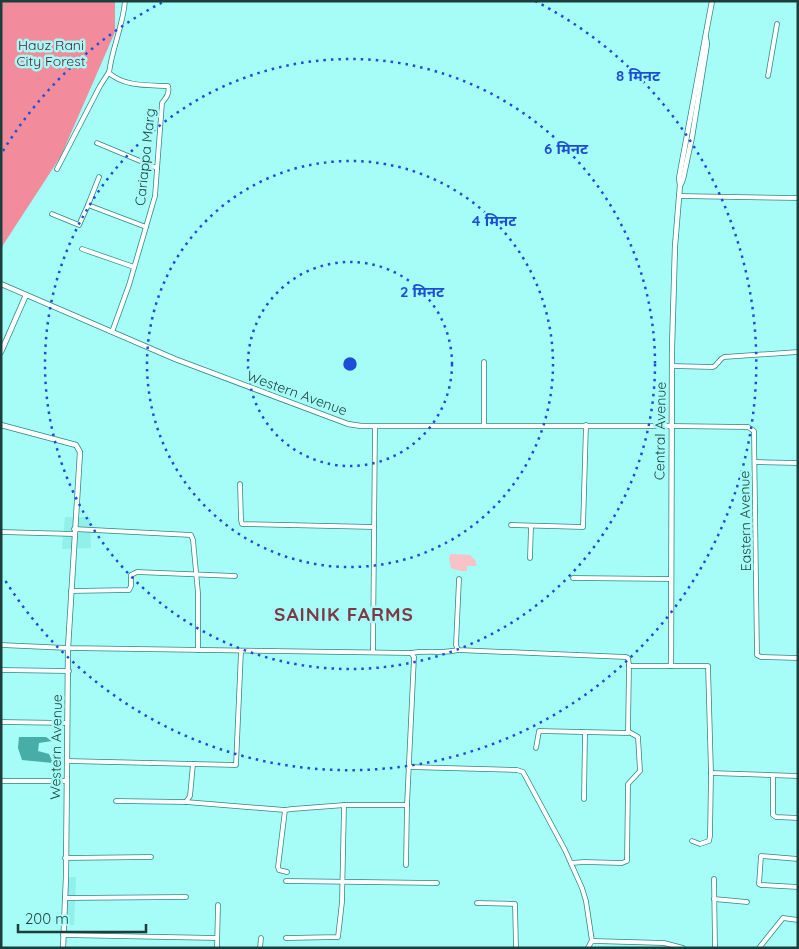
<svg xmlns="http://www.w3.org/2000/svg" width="799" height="949" viewBox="0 0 799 949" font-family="Quicksand,'Noto Sans Devanagari',sans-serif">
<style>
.built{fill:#90f0ea}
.green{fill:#f9c1c8}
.forest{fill:#f28c9d}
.water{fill:#48aca7}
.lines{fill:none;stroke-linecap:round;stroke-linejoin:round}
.minor-casing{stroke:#2d8782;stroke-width:5.5}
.tertiary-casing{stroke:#2d8782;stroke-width:6}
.minor{stroke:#fff;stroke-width:4}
.tertiary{stroke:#fff;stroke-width:4.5}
.ring{fill:none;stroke:#1d4ed8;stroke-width:2.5;stroke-dasharray:2.5 5}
.labels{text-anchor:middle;stroke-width:5;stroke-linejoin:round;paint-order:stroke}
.park-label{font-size:14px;fill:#621429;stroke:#a6fcf6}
.street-label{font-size:14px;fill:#1a3e3c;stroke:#a6fcf6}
.district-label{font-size:19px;font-weight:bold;letter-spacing:1px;fill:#7e3745;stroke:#a6fcf6}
.centre{fill:#1d4ed8;stroke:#a6fcf6;stroke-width:2.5}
.ring-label{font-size:15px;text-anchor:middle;font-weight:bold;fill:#1d4ed8;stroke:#a6fcf6;stroke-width:5;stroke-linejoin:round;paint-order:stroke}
</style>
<rect width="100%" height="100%" fill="#a6fcf6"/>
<g class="built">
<path d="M65 517H90L91 548 62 549Z"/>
<path d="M68 877H76L74 925H65Z"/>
</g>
<path class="green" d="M451 554 470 555 475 560 477 566H467V571H461L451 568 449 557Z"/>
<path class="forest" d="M1 1H115V32L61 156 3 245 1 251Z"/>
<path class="water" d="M19 737H46L52 741 39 743 38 751 49 754 53 763 22 760 18 748Z"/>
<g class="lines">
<g class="minor-casing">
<g id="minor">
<path d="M768 76 777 24"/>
<path d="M97 143 157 168"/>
<path d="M57 169 100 86 109 72"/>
<path d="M679 196 798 198"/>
<path d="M88 205 99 177"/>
<path d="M52 214 79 225 88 205 146 227"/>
<path d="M82 249 134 267"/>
<path d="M112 332 129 285 155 196 162 103C166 98 170 93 168 86 148 85 125 87 109 73 112 48 123 26 125 1"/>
<path d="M484 362V425"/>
<path d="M672 366 713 367C718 365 719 359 724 357L798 352"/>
<path d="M671 426 748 427 754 431 757 655 761 657 798 658"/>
<path d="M756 462 798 463"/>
<path d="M240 484 241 520 242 524 374 527"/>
<path d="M511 525 583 527 586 425"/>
<path d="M74 529 191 535 193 540 198 593V650"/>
<path d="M1 532 74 534"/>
<path d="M530 558 531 526"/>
<path d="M573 578 670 579"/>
<path d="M459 579 456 645 458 650 626 657 628 658 629 665 630 666H708L711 773 710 836 709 841 700 844 692 841"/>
<path d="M71 591 129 590 131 586V575L137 572 235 576"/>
<path d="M1 645 68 648 411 653 414 657 407 805 406 865"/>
<path d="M373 651 375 426"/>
<path d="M411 653C427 650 443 654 458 650"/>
<path d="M1 670 69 671"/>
<path d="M1 722 67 723"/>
<path d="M536 748 539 731 628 733 629 665"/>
<path d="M67 761 236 765 241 651"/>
<path d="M408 767 517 770 523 772 565 850 582 888 586 901 592 941"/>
<path d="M711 773 798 776"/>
<path d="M773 776V815L776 817 798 818"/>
<path d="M1 781H66"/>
<path d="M584 799 585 733"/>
<path d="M116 801 186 802 190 796 193 764"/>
<path d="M186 802 285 810"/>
<path d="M65 858 151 857"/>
<path d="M798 859 761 856 759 884 761 885 798 887"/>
<path d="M571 863 584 862 622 863 627 861 628 784 640 771 638 737 629 732"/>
<path d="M287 872 279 870 278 867 285 810 292 809 345 805H407"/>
<path d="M714 879 715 948"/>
<path d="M286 881 437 883"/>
<path d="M65 898 186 897"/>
<path d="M714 899 747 902"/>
<path d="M477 903 515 904 516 948"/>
<path d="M63 935 217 938"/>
<path d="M286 938 338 937 342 902 344 805"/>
<path d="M217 948 218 905"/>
<path d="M260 948 261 938"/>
<path d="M588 948 591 942 594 941 664 943 683 948"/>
<path d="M759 948 783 918 798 920"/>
</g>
</g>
<g class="tertiary-casing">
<g id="tertiary">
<path d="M681 184 683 179 692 137 707 44 706 38"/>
<path d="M1 284 175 359 348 424 361 426H671"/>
<path d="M1 352 26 295"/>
<path d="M1 425 76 445 80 452 68 648 66 877 63 948"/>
<path d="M671 666 672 348 675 246 680 185 679 178 712 1"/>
</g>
</g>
<use href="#minor" class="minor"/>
<use href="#tertiary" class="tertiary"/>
</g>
<g class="ring">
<circle cx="350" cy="364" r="102"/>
<circle cx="350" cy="364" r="203"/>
<circle cx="350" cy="364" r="305"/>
<path d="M3 151A407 407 0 0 1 165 1M535 1A407 407 0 1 1 3 577"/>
</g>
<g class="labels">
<g class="park-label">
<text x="51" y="50">Hauz Rani<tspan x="51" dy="16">City Forest</tspan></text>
</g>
<g class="street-label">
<text transform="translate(145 157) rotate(-84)" y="5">Cariappa Marg</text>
<text transform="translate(297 393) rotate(20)" y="5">Western Avenue</text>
<text transform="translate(660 431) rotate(-89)" y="5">Central Avenue</text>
<text transform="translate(745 521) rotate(-91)" y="5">Eastern Avenue</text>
<text transform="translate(56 747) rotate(-89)" y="5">Western Avenue</text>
</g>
<g class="district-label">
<text x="344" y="621">SAINIK FARMS</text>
</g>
</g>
<circle cx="350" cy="364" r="8" class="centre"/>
<g class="ring-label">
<text x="638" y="81">8 मिनट</text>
<text x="566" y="154">6 मिनट</text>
<text x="494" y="226">4 मिनट</text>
<text x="422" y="297">2 मिनट</text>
</g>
<rect width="799" height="949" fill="none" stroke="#1a3e3c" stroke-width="5"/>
<path d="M18 924v8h128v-8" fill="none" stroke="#1a3e3c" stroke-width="2.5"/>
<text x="25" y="924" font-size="15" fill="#1a3e3c" stroke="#a6fcf6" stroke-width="4" paint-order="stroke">200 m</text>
</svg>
